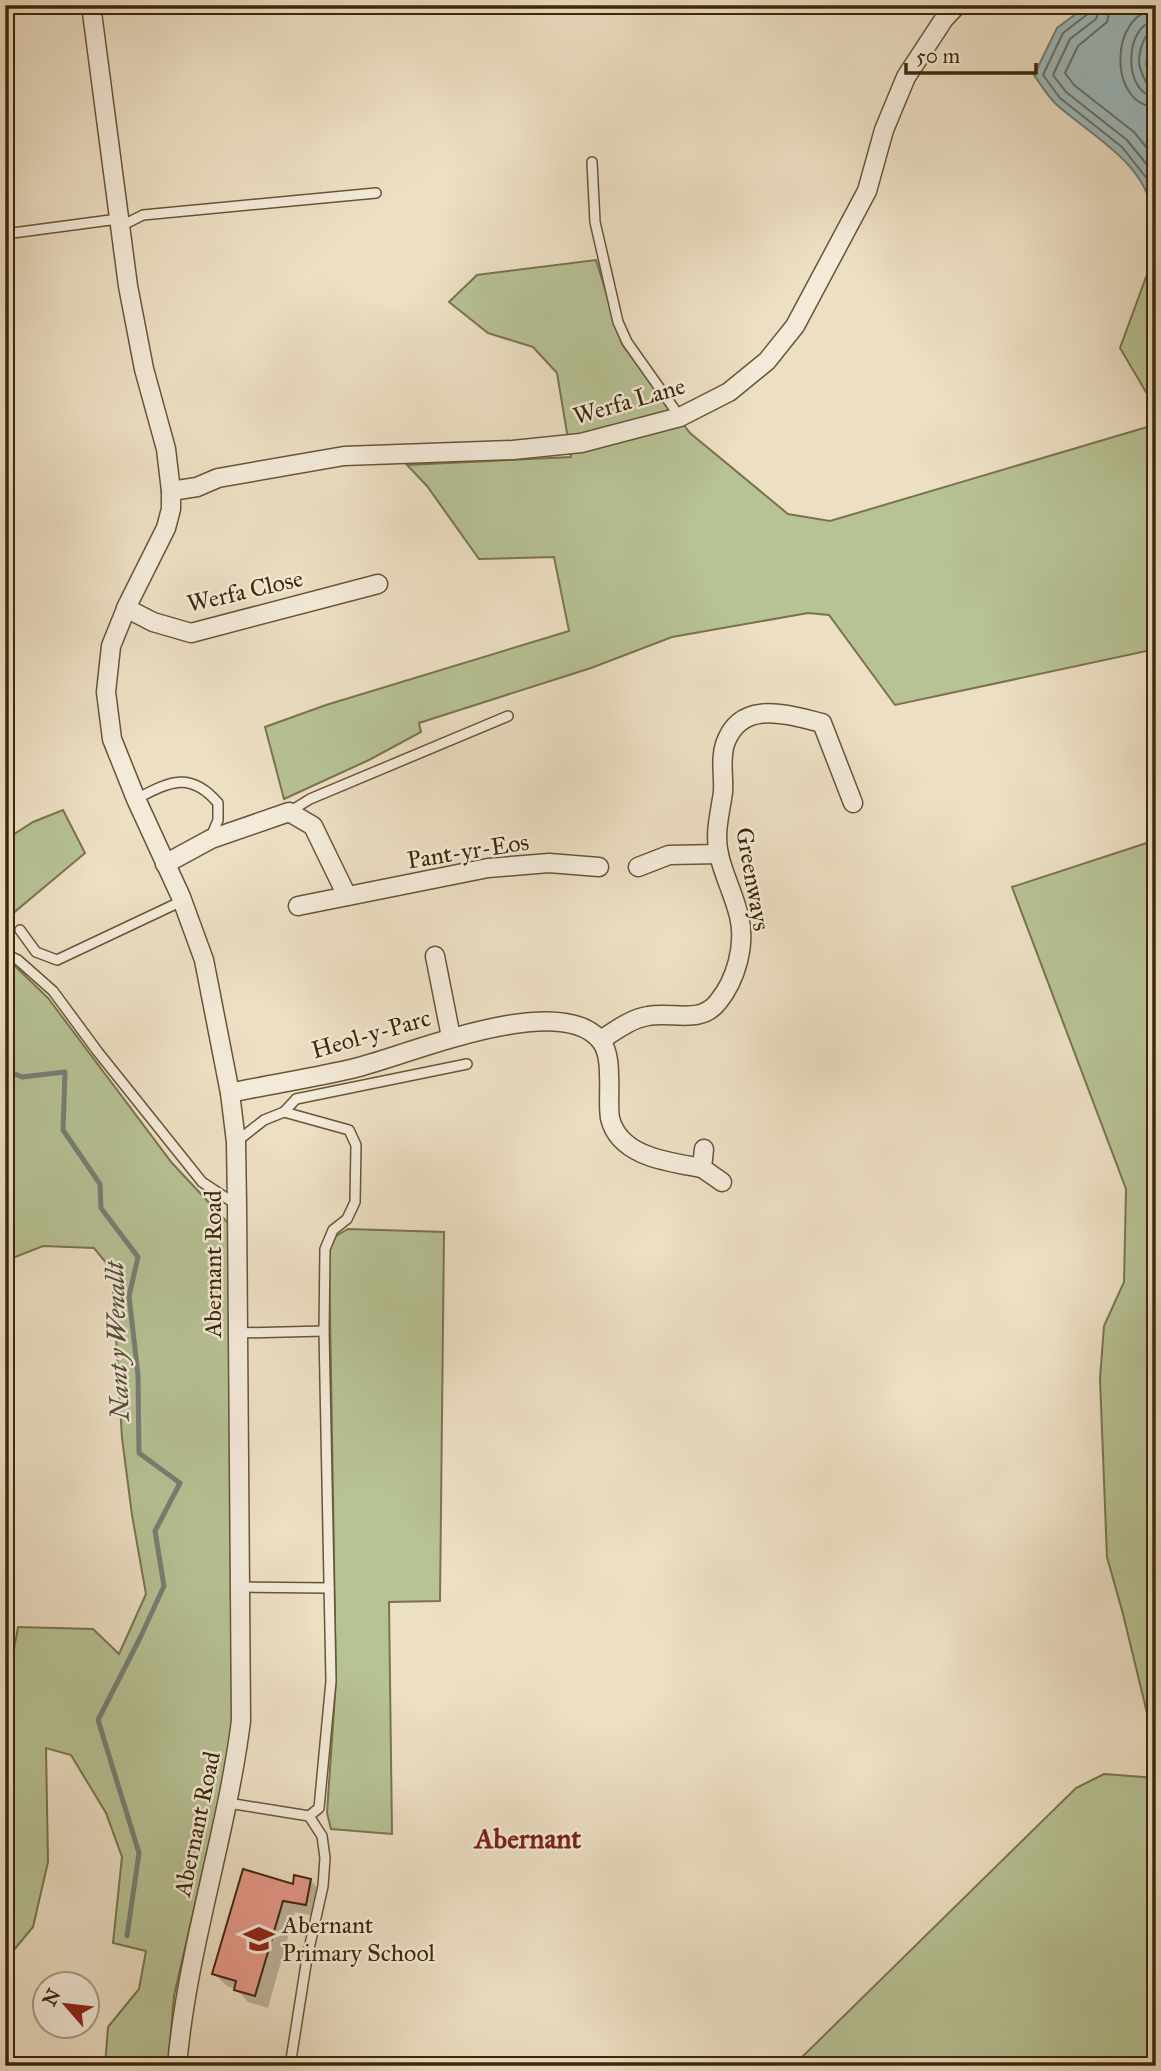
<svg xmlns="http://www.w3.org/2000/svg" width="1161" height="2071" viewBox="0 0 1161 2071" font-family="'IM FELL Great Primer',serif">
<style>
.green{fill:#b7c295;stroke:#7a744e;stroke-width:2}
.water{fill:#9dbabe;stroke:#767f75;stroke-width:2}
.shadow{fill:#0003}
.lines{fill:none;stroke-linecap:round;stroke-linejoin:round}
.shore{stroke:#6c7062;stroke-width:2}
.stream{stroke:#767f75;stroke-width:5}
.building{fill:#e69889;stroke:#3c2707;stroke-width:2}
.service-casing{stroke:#685536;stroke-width:12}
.minor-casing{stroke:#685536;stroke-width:21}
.service{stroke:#f3ead9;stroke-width:9}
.minor{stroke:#f3ead9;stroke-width:18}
.labels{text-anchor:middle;stroke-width:5;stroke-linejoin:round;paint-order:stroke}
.street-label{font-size:24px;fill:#3c2707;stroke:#f3ead9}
.poi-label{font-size:24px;fill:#3c2707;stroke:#f3ead9;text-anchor:start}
.water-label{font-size:26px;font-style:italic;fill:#544c35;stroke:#f3ead9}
.quarter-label{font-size:28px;font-weight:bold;fill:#7a1f14;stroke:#f3ead9}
</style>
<rect width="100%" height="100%" fill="#eddfc4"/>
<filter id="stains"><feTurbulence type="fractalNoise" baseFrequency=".00286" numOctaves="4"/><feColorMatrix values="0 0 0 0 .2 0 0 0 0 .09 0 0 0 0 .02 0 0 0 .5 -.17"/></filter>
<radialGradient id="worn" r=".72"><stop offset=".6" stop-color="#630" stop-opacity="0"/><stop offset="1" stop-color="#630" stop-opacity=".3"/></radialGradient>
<g class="green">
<path d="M1156 23V88L1146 64Z"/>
<path d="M1156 250V649L895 705 829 615 808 613 672 637 591 668 419 723 421 732 369 760 284 799 265 727 326 705 569 631 554 557 479 559 427 486 407 465 571 457 557 373 533 347 488 333 449 302 477 275 596 260 622 344 690 433 788 514 830 521 1154 425 1153 404 1120 348Z"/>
<path d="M63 810 85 853 5 920V840L33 822Z"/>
<path d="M1156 840V1750L1123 1614 1107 1557 1100 1379 1104 1326 1124 1282 1126 1189 1012 887Z"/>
<path d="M5 961 14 965 48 998 172 1163 228 1223 232 1721 227 1765 174 1996 168 2066H105L108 2027 139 1989 146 1951 113 1943 122 1857 106 1813 71 1755 46 1748 48 1862 33 1927 8 1957 5 1956V1697L18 1627 93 1629 119 1654 146 1594 132 1515 122 1438 112 1270 94 1248 43 1246 5 1261Z"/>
<path d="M348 1229 444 1232 440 1601 389 1602 392 1834 331 1829 327 1813 336 1680 329 1251 336 1236Z"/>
<path d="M1104 1774 1156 1778V2066H983L976 2057 965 2066H803L798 2061 1076 1788Z"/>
</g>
<path class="water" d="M1088 5H1153L1156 23 1146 64 1156 88V211H1152C1144 162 1092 136 1057 105 1048 97 1041 85 1034 75L1057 28Z"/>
<path class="shadow" d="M310 1880 323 1893 318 1917 295 1912 268 2008 248 2002 236 1989 227 1986 214 1974 294 1886Z"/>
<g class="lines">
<g class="shore">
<path d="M1092 5 1089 13 1063 33 1043 75 1060 98 1122 147 1156 190"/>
<path d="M1101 5 1096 19 1070 39 1053 75 1066 92 1127 140 1156 176"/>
<path d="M1111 5 1107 22 1078 46 1065 73 1074 85 1134 132 1156 159"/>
<path d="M1156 10C1110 12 1107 105 1156 107"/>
<path d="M1156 21C1125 22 1121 94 1156 97"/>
<path d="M1156 29C1144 31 1139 51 1139 62 1139 69 1144 78 1147 84L1156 88"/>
</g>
<path class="stream" d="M5 1070 22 1077 65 1072 63 1130 100 1184 101 1208 138 1257 129 1296 138 1375 139 1453 180 1483 155 1531 164 1586 140 1638 98 1720 139 1853 127 1936"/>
</g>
<path class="building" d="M243 1869 293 1884 294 1875 311 1879 306 1905 283 1901 255 1996 234 1990 236 1981 212 1974Z"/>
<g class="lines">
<g class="service-casing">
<g id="service">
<path d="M592 162 595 222 618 322 627 342 680 417"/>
<path d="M121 226 143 215 376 193"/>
<path d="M5 234 118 219"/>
<path d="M136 799C169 782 190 770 218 803V820L211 837"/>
<path d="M289 812 310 799 508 716"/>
<path d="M20 930 36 952 57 960 182 901"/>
<path d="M5 954 18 960 53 991 98 1052 202 1182 237 1205"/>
<path d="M284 1112 296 1099 467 1064"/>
<path d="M238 1333 324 1331"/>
<path d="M241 1587 329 1588"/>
<path d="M228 1803 309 1816 319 1808 331 1681 324 1331 325 1249 333 1230 347 1219 355 1202 356 1145 349 1130 284 1112 264 1120 236 1142"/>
<path d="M290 2066 307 1958 323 1886 325 1858 322 1836 309 1816"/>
</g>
</g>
<g class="minor-casing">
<g id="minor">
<path d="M91 5 128 286 144 369 166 449 171 491V509L166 528 128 604 111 646 106 692 112 739 136 799 181 897 204 960 230 1093 236 1142 237 1205 241 1721C226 1838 187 1949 177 2066"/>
<path d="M171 491 197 487 218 478 344 456 513 450 581 443 680 417 729 392 767 361 795 326 867 191 884 130 906 77 944 19 957 5"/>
<path d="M126 608 153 622 191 633 378 584"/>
<path d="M165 864 211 839 289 812 313 826 347 896"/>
<path d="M638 867 669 855 719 854"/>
<path d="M298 906 488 868 549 863 599 867"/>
<path d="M435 956 451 1037"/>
<path d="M601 1040C615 1031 630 1019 648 1016 672 1011 700 1025 718 1002 736 980 746 945 739 916 734 895 724 876 719 855 714 833 720 814 723 792 724 776 720 759 725 744 741 698 788 715 822 723L853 803"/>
<path d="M230 1093C271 1084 314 1078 355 1068 408 1055 558 990 600 1040 608 1049 609 1064 609 1075 610 1089 608 1105 610 1118 619 1157 669 1162 702 1168"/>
<path d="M704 1149 702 1168 722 1182"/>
</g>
</g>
<use href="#service" class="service"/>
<use href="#minor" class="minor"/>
</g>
<defs>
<g id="school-bare" transform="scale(2.415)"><path d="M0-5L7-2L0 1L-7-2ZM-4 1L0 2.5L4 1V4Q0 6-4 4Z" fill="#8f2418" stroke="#f3ead9" stroke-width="2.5" paint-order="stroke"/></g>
</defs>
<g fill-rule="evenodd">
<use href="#school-bare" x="259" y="1939"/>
</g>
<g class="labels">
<g class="street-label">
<text transform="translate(629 401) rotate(-16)" y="8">Werfa Lane</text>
<text transform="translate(245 591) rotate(-13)" y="8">Werfa Close</text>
<text transform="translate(468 851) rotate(-9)" y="8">Pant-yr-Eos</text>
<text transform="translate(753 879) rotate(80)" y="8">Greenways</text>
<text transform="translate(371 1034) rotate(-16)" y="8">Heol-y-Parc</text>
<text transform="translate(213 1264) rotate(-90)" y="8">Abernant Road</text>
<text transform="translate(197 1824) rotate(-78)" y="8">Abernant Road</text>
</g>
<g class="poi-label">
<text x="282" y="1933">Abernant<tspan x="282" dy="28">Primary School</tspan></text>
</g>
<g class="water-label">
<text transform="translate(117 1341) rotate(-92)" y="9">Nant y Wenallt</text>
</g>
<g class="quarter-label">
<text x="528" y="1848">Abernant</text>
</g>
</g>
<rect width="1161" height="2071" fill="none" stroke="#eddfc4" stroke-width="28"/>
<rect x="7" y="7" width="1147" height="2057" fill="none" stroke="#3c2707" stroke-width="3.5"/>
<rect x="14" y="14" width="1133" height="2043" fill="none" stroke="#3c2707" stroke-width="2"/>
<g transform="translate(66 2005) rotate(298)"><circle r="33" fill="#f3ead9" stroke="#aa9c85" stroke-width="2"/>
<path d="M0-5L12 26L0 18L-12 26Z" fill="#8f2418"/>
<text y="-10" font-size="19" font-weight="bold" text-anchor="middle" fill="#3c2707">N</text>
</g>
<path d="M906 63v10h130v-10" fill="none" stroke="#3c2707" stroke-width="3.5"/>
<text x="916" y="63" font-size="21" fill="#3c2707" stroke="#f3ead9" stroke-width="5" paint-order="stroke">50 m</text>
<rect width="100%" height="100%" filter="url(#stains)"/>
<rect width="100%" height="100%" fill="url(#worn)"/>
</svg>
